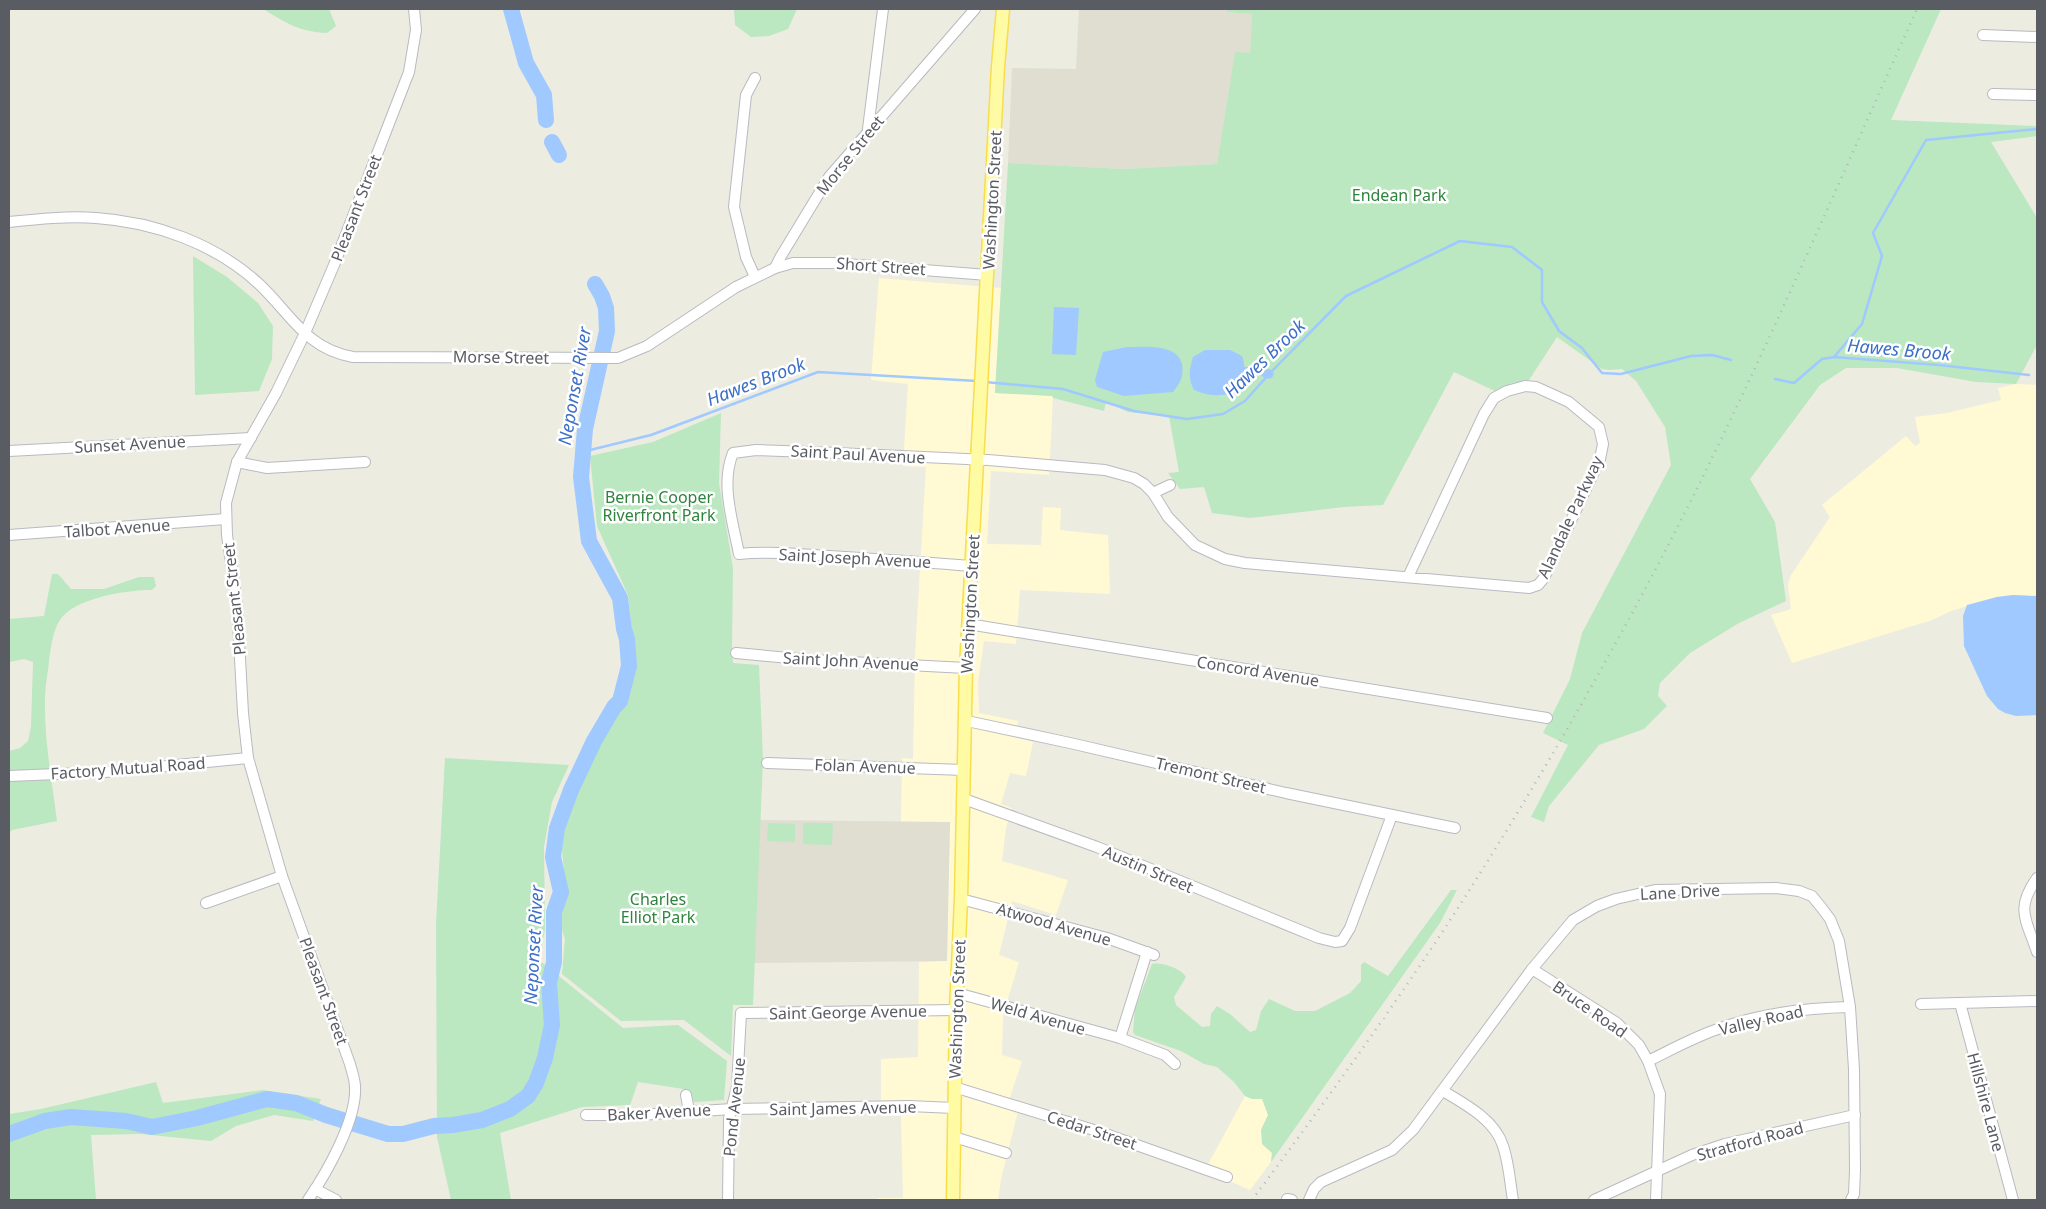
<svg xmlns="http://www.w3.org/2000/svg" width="2046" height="1209" viewBox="0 0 2046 1209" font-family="'Noto Sans',sans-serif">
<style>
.commercial{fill:#fffad4}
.education{fill:#dfded1}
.green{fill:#bbe7c1}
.water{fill:#9fc9ff}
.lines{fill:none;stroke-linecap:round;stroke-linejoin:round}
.stream{stroke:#9fc9ff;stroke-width:2.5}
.canal{stroke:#9fc9ff;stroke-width:9}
.river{stroke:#9fc9ff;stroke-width:16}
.minor-casing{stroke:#b9bac1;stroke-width:12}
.major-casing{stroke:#f8dd4f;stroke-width:15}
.minor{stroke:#fff;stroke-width:10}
.major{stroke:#fffba4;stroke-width:12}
.rail{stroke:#b4b5b6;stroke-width:2.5;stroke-dasharray:1 6;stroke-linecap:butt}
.labels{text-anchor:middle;stroke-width:5;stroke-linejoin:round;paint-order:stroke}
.street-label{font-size:16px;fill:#595c63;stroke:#fff}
.park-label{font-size:16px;fill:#2f833e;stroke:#fff}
.water-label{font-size:18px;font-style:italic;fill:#3c6fc8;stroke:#fff}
</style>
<rect width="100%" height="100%" fill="#edece1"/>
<g class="commercial">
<path d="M879 278 1001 288 995 393 1053 396 1049 475 991 471 987 544 1041 545 1043 507 1061 508 1060 530 1108 535 1110 594 1020 590 1016 644 984 641 978 682 979 713 1018 721 1015 737 1033 742 1026 776 1010 773 1001 804 1012 808 1006 828 1002 861 1068 880 1056 915 1012 901 999 955 1019 962 1003 1015 1002 1055 1022 1061 1009 1100 1020 1103 1001 1179 998 1200H877V1198H903L901 1116H881V1059L918 1057 919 962 947 961 950 822H901L902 758 913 759 915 655 926 467 903 466 908 384 871 380Z"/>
<path d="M2016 384 2037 385V596L2013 595 1996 597 1951 611 1932 620 1792 663 1771 615 1791 609 1788 584 1791 575 1830 517 1822 505 1906 436 1915 446 1920 443 1915 417 1947 413 2001 400 1998 388Z"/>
<path d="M1245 1096 1252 1099H1262L1266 1105 1268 1115 1261 1130 1272 1153 1271 1162 1250 1190 1205 1170Z"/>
</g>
<g class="education">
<path d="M1079 9H1226L1227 12 1252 14 1250 53H1235L1217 164 1124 169 1008 163 1012 68 1076 69Z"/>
<path d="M760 820 950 822 947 961 754 963Z"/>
</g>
<g class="green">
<path d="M263 9H329L336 26 327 33C300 32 286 23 263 9Z"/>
<path d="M734 9H797L788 29 769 36 751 37 735 25Z"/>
<path d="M1228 9H1941L1891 120 2037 126V136L1991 142 2037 218V345L2016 384 1976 382 1897 368H1846L1820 385 1750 479 1775 522 1786 601 1739 623 1690 653 1660 683 1658 696 1667 706 1644 729 1599 745 1549 806 1544 822 1531 817 1568 745 1543 733 1570 679 1582 633 1671 465 1665 427 1636 381 1622 369 1609 370 1602 369 1557 337 1529 380 1512 383 1495 391 1454 372 1383 505 1344 507 1250 518 1212 513 1204 487 1180 489 1168 473 1179 472 1169 416 1128 412 1106 402 1104 411 1053 398 1052 396 995 393 1008 163 1124 169 1217 164 1235 52 1250 53 1252 14 1226 12Z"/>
<path d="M193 256 227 277 258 303 273 326 272 359 259 391 195 395Z"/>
<path d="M721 413 719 483 733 568 732 649 733 663 759 665 763 759 753 1005H733L731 1056 684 1020 621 1021 562 974 565 939 560 924V903L564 871 560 830 593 754 627 700 636 663 628 595 597 526 590 456 653 442Z"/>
<path d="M52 574H58L71 589H104L139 577H154L156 586 152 590C127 590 80 597 62 617 53 628 51 647 49 661 48 673 45 686 45 699 44 739 52 781 57 821L12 830 9 833V751L20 748 28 741 31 727 33 662 24 659 9 662V619L44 616Z"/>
<path d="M445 758 569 765 552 802 544 847 545 929 539 960 623 1028 678 1025 727 1061 724 1100 694 1102 690 1090 638 1082 630 1105 582 1107 500 1133 511 1200H451L437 1137 436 924Z"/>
<path d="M768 823 795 824V842L767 841Z"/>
<path d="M803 823H833L832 845 803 844Z"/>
<path d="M1451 890H1457L1440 923 1271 1162 1272 1153 1262 1144 1261 1130 1268 1115 1262 1099H1252L1245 1096 1234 1082 1217 1067 1204 1064 1181 1051 1135 1035 1133 1032 1135 1009 1152 964C1162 962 1180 968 1186 977L1174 997 1176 1005 1202 1027 1210 1026 1211 1014 1217 1006 1230 1014 1250 1032 1256 1030 1261 1011 1269 999 1295 1011H1315L1350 993 1361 981V965L1364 962 1388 976Z"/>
<path d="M156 1082 163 1103 263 1090 321 1099 313 1121 274 1115 236 1126 211 1141 141 1134 91 1135 96 1200H9V1114L41 1109Z"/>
</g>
<g class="water">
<path d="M1054 307 1079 308 1076 355 1052 354Z"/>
<path d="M1127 347C1144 347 1177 343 1182 364 1184 377 1180 383 1173 392L1124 396 1097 387 1095 380 1103 352Z"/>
<path d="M1205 350H1230L1242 356C1254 392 1223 403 1194 390 1188 379 1189 369 1193 357Z"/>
<path d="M2013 595 2037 596V715L2016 716 2005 713 1998 709 1987 696 1964 646 1963 616 1967 605 1997 597Z"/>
</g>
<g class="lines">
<g class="stream">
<path d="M1834 357 1862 324 1882 256 1873 233 1926 140 2037 129"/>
<path d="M1775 379 1794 383 1822 359 1834 357 1939 365 2029 375"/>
<path d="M985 382 1063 389 1134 411 1187 419 1223 414 1245 401 1269 374 1346 296 1460 241 1512 247 1542 270V302L1559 331 1582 348 1602 373 1621 374 1691 356 1712 355 1731 360"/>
<path d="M582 452 651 435 818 372 977 381"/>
</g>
<g class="canal">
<path d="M1235 372 1257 371"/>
<path d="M1264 372 1269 374"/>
</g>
<g class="river">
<path d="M511 9 526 63 544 95 546 120"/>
<path d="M552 142 559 155"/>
<path d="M9 1134 45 1121 71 1117 126 1121 152 1127 197 1118 267 1099 296 1103 326 1115 388 1134H403L434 1126 453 1125 482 1120 510 1109 528 1096 536 1083 545 1058 552 1025 549 983 554 962V912L561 892 553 857 557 828 571 790 594 741 614 707 620 701 629 666 627 639 624 629 620 598 589 541 581 477 585 429 607 331 606 308 602 296 595 284"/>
</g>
<g class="minor-casing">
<g id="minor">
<path d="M1983 35 2037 37"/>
<path d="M1993 94 2037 95"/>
<path d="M868 129 883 9"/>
<path d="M9 222C38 219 67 216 96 218 155 222 216 244 259 284 291 314 306 349 353 357L618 358 647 346 736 287 775 268 793 263H833L988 275"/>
<path d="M775 268 781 256 829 177 975 9"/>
<path d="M755 277 746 257 734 207 746 95 755 78"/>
<path d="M9 451 251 438"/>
<path d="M237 462 267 468 365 462"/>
<path d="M1153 493 1170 485"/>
<path d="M9 535 226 519"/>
<path d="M971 566C924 562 877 559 830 556 800 554 769 551 739 554 733 522 720 484 733 453L756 450 837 453 988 460 1105 470 1134 478 1144 484 1153 493 1168 517 1195 545 1225 559 1245 563 1529 588 1538 585 1544 578 1600 459 1603 444 1599 427 1569 402 1536 387 1525 386 1507 391 1494 398 1484 414 1408 577"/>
<path d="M968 624 1547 718"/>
<path d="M736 653 811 660 966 668"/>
<path d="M967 721 1070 743 1286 793 1455 828"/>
<path d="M767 763 964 770"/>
<path d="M9 776 105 772 248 758"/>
<path d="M964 799 1097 847 1319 938 1335 942 1342 941 1350 928 1392 815"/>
<path d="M2037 878C2015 909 2026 919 2037 952"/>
<path d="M961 899 1107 938 1154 955"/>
<path d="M206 903 282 876"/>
<path d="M1532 969 1617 1023 1639 1045 1648 1061 1660 1094 1656 1200"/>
<path d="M957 993 1120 1038 1165 1055 1175 1064"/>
<path d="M1960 1003 2013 1200"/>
<path d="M1921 1004 2037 1001"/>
<path d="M1120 1038 1147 952"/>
<path d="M1648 1061C1671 1050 1694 1037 1718 1029 1760 1013 1805 1008 1850 1007"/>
<path d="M954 1087 1097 1131 1227 1177"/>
<path d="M1443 1091C1465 1104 1495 1120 1503 1146 1509 1163 1510 1183 1513 1200"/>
<path d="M686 1095 689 1111"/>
<path d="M586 1115H639L732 1109 909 1106 954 1108"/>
<path d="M954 1137 1006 1153"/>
<path d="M315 1189 336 1200"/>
<path d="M1287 1199 1292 1200"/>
<path d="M308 1200C326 1174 357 1120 355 1087 355 1079 352 1072 350 1064L282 876 248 758 243 713 237 604 227 535 226 503 237 462 276 393 305 333 334 265 409 72 416 30 414 9"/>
<path d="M728 1200 729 1119 737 1087 741 1013 956 1010"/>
<path d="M1309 1200 1314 1189 1321 1182 1392 1150 1413 1130 1532 969 1573 920 1597 906 1616 899 1655 890 1776 888 1799 891 1812 896 1821 907 1830 919 1839 941 1850 1007 1854 1069 1855 1170 1854 1194 1851 1200"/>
<path d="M1594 1200 1692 1155 1725 1144 1855 1115"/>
</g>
</g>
<g class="major-casing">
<path id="major" d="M953 1200 956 1010 961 899 966 668 998 67 1003 9"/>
</g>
<use href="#minor" class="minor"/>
<use href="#major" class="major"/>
<path class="rail" d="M1252 1200C1323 1105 1393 1008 1458 908 1531 794 1599 677 1662 557 1755 379 1834 192 1917 9"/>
</g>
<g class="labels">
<g class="street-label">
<text transform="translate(850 155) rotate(-51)" y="6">Morse Street</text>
<text transform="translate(992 200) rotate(-87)" y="6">Washington Street</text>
<text transform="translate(356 208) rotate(-69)" y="6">Pleasant Street</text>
<text transform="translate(881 266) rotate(4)" y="6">Short Street</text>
<text transform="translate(501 357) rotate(1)" y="6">Morse Street</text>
<text transform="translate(130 444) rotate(-3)" y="6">Sunset Avenue</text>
<text transform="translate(858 454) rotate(3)" y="6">Saint Paul Avenue</text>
<text transform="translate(1570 517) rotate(-65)" y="6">Alandale Parkway</text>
<text transform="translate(117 528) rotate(-4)" y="6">Talbot Avenue</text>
<text transform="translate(855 558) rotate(3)" y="6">Saint Joseph Avenue</text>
<text transform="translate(234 599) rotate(-96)" y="6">Pleasant Street</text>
<text transform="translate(970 604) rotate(-87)" y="6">Washington Street</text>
<text transform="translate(851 661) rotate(3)" y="6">Saint John Avenue</text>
<text transform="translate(1258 671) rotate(9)" y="6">Concord Avenue</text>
<text transform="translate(865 766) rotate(2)" y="6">Folan Avenue</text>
<text transform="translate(128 768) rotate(-4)" y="6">Factory Mutual Road</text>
<text transform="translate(1211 775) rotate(13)" y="6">Tremont Street</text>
<text transform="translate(1148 869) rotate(23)" y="6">Austin Street</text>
<text transform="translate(1680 892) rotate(-3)" y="6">Lane Drive</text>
<text transform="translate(1054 924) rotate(16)" y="6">Atwood Avenue</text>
<text transform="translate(324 991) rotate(70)" y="6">Pleasant Street</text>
<text transform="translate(957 1009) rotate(-88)" y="6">Washington Street</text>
<text transform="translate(1590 1009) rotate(35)" y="6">Bruce Road</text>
<text transform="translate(848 1012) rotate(-1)" y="6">Saint George Avenue</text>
<text transform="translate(1038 1016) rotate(16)" y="6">Weld Avenue</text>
<text transform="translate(1761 1020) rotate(-13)" y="6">Valley Road</text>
<text transform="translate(1986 1102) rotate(75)" y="6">Hillshire Lane</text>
<text transform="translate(734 1107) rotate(-84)" y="6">Pond Avenue</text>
<text transform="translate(843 1108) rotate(-1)" y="6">Saint James Avenue</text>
<text transform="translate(659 1112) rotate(-3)" y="6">Baker Avenue</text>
<text transform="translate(1092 1130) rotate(18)" y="6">Cedar Street</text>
<text transform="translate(1750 1141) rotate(-15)" y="6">Stratford Road</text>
</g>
<g class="park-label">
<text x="1399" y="201">Endean Park</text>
<text x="659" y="503">Bernie Cooper<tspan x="659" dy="18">Riverfront Park</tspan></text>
<text x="658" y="905">Charles<tspan x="658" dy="18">Elliot Park</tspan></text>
</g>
<g class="water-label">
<text transform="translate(1899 350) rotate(5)" y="6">Hawes Brook</text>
<text transform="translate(1265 359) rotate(-44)" y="6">Hawes Brook</text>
<text transform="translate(756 382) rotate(-21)" y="6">Hawes Brook</text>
<text transform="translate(575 386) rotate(-80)" y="6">Neponset River</text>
<text transform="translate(534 945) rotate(-87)" y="6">Neponset River</text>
</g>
</g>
<rect width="2046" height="1209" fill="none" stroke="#595c63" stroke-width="20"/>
</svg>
